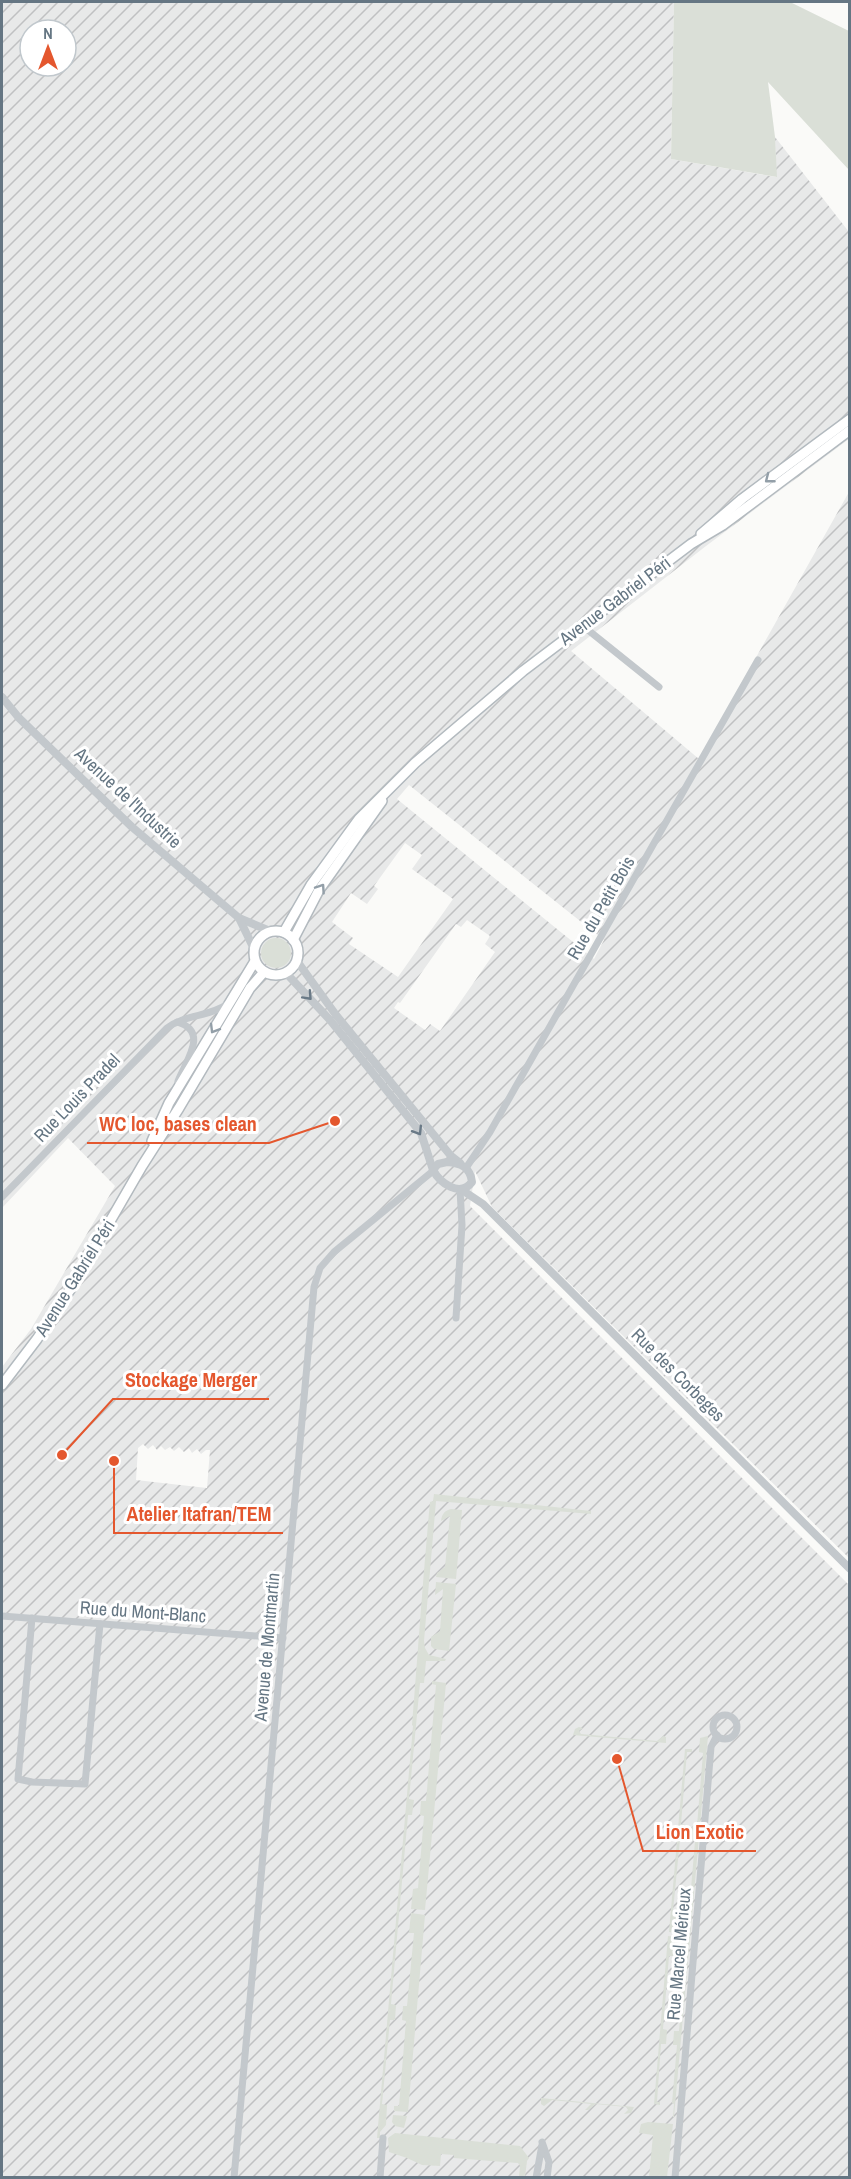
<svg xmlns="http://www.w3.org/2000/svg" width="851" height="2179" viewBox="0 0 851 2179" font-family="'Archivo Narrow',sans-serif">
<style>
.industrial{fill:url(#industrial-furrows);fill-rule:evenodd}
.green{fill:#dadfd7}
.lines{fill:none;stroke-linecap:round;stroke-linejoin:round}
.secondary-casing{stroke:#b3babf;stroke-width:12}
.minor{stroke:#c3c8cc;stroke-width:7}
.tertiary{stroke:#c3c8cc;stroke-width:8}
.secondary{stroke:#fff;stroke-width:9}
.oneway{stroke:#939fa8}
.oneway2{stroke:#6a7a87}
.labels{text-anchor:middle;stroke-width:6;stroke-linejoin:round;paint-order:stroke}
.street-label{font-size:18px;fill:#657683;stroke:#fff}
.leader{fill:none;stroke:#e4572e;stroke-width:2}
.callout-dot{fill:#e4572e;stroke:#fff;stroke-width:2}
.callout-label{font-size:20px;text-anchor:middle;font-weight:bold;fill:#e4572e;stroke:#fff;stroke-width:6;stroke-linejoin:round;paint-order:stroke}
</style>
<defs>
<pattern id="industrial-furrows" width="10" height="10" patternUnits="userSpaceOnUse" patternTransform="scale(1.5)"><rect width="10" height="10" fill="#e8e9e9"/><path d="M-1 1l2-2M0 10L10 0M9 11l2-2" fill="none" stroke="#c0c1c2"/></pattern>
</defs>
<rect width="100%" height="100%" fill="#fafaf8"/>
<path class="industrial" d="M2 2H674L671 159 776 177 775 137 849 232V439L706 546 571 651 699 759 849 492V1558L492 1207 475 1171 470 1206 849 1585V2177H2V1367L31 1329 115 1186 68 1138 2 1208ZM30 30H66V66H30ZM409 785 604 940 594 959 397 799ZM405 843 422 855 412 869 453 899 398 977 349 944 353 938 332 922 351 893 367 904 378 889 374 886ZM467 920 490 936 485 944 495 952 440 1031 430 1024 425 1030 394 1008 398 1002 400 1003 456 924 461 927ZM143 1444 148 1449 153 1445 157 1450 161 1446 165 1450 170 1447 174 1451 179 1447 184 1452 189 1448 192 1453 197 1449 201 1454 206 1450H210L207 1488 136 1480 138 1448Z"/>
<g class="green">
<path d="M674 2H790L849 31V170L768 82 775 137 777 177 671 159Z"/>
<circle cx="276" cy="953" r="15"/>
<path d="M434 1494 591 1511V1514L436 1501 424 1641 425 1648 429 1655 446 1659 445 1661H426L424 1683H420L409 1799 414 1800 412 1815H408L391 2004 396 2005 395 2020H390L382 2104 387 2105 386 2125 380 2132V2138H377L413 1726 412 1725C418 1651 423 1576 430 1502L433 1501Z"/>
<path d="M451 1509 462 1510 456 1579 436 1577 437 1573 445 1567 450 1516 441 1521C442 1514 444 1511 451 1509Z"/>
<path d="M436 1582 456 1584 449 1651 434 1649 431 1646V1637L440 1631 443 1589 435 1595Z"/>
<path d="M432 1681 446 1683 425 1910 411 1909 413 1889 418 1888 424 1816 420 1815 421 1801H426L436 1685 432 1684Z"/>
<path d="M579 1727 583 1728 579 1731 581 1734 657 1741 663 1736 666 1737V1743L573 1735 575 1729Z"/>
<path d="M708 1736 674 2117H673L674 2104 672 2103 677 2045H673L674 2031H679L695 1841 691 1840 692 1826H697L703 1753 699 1752 700 1738Z"/>
<path d="M685 1749H692V1752H687L681 1824 686 1825 684 1839H680L673 1911 678 1912 676 1933 669 1932Z"/>
<path d="M411 1913 425 1915 408 2112 394 2111V2106H399L406 2021 402 2020 403 2006H407L414 1933H409Z"/>
<path d="M668 1936 676 1937 674 1956H669L663 2029 667 2030 666 2044H661L657 2102H660V2105L654 2104Z"/>
<path d="M541 2098 634 2107 631 2113 624 2114 628 2110 626 2107 596 2104 588 2110H585L591 2104 552 2100 544 2106 541 2104Z"/>
<path d="M393 2115 407 2116 404 2128 395 2126 392 2122Z"/>
<path d="M648 2122 673 2124 667 2177H649L653 2135 639 2133 641 2124Z"/>
<path d="M395 2133 520 2146 529 2158 527 2161 525 2177H519L520 2166 518 2163 454 2158V2155L441 2154 440 2166 422 2165 407 2158 389 2152 388 2138Z"/>
</g>
<g class="lines">
<g class="secondary-casing">
<g id="secondary">
<path d="M701 534 742 499 850 419"/>
<circle cx="276" cy="953" r="22"/>
<path d="M284 932 311 885 359 819 415 763 523 671 691 544 723 525 850 430"/>
<path d="M293 940 319 890 382 801"/>
<path d="M152 1141 169 1103 255 961"/>
<path d="M2 1385 37 1339 72 1287 142 1166 179 1108 250 988 264 972"/>
</g>
</g>
<g class="minor">
<path d="M583 626 659 687"/>
<path d="M177 1022C209 1031 187 1059 178 1081"/>
<path d="M466 1168 490 1132 758 660"/>
<path d="M2 1197 167 1028C186 1014 209 1017 228 1004"/>
<path d="M456 1318 462 1225 460 1190"/>
<path d="M2 1616 283 1638"/>
<path d="M32 1618 18 1779 32 1782 85 1784 100 1624"/>
<circle cx="725" cy="1727" r="12"/>
<path d="M542 2142 549 2162 547 2178"/>
<path d="M234 2178 314 1287 320 1268 334 1252 433 1171"/>
<path d="M380 2178 383 2138"/>
<path d="M536 2178 542 2145"/>
<path d="M675 2178 711 1747 717 1735"/>
</g>
<g class="tertiary">
<path d="M2 697 19 718 132 827 239 918 270 931"/>
<path d="M239 918 254 949"/>
<path d="M297 961 336 1015 451 1156 460 1163"/>
<path d="M286 973 330 1020 421 1133 433 1170"/>
<path d="M447 1162C461 1163 470 1167 472 1182 460 1198 440 1183 433 1170L438 1164Z"/>
<path d="M462 1190 483 1204 850 1569"/>
</g>
<use href="#secondary" class="secondary"/>
</g>
<defs><path id="oneway-chevron" d="M-2-3.5L2.5 0L-2 3.5" fill="none" stroke-width="1.6" stroke-linecap="round" stroke-linejoin="round" transform="scale(1.5)"/></defs>
<g class="oneway">
<use href="#oneway-chevron" transform="translate(769 479) rotate(142)"/>
<use href="#oneway-chevron" transform="translate(321 888) rotate(-56)"/>
<use href="#oneway-chevron" transform="translate(214 1029) rotate(121)"/>
</g>
<g class="oneway2">
<use href="#oneway-chevron" transform="translate(308 996) rotate(47)"/>
<use href="#oneway-chevron" transform="translate(418 1131) rotate(58)"/>
</g>
<g class="labels">
<g class="street-label">
<text transform="translate(615 601) rotate(-37)" y="6">Avenue Gabriel Péri</text>
<text transform="translate(128 798) rotate(43)" y="6">Avenue de l'Industrie</text>
<text transform="translate(601 908) rotate(-60)" y="6">Rue du Petit Bois</text>
<text transform="translate(77 1098) rotate(-46)" y="6">Rue Louis Pradel</text>
<text transform="translate(75 1278) rotate(-58)" y="6">Avenue Gabriel Péri</text>
<text transform="translate(678 1375) rotate(45)" y="6">Rue des Corbeges</text>
<text transform="translate(143 1612) rotate(4)" y="6">Rue du Mont-Blanc</text>
<text transform="translate(267 1647) rotate(-85)" y="6">Avenue de Montmartin</text>
<text transform="translate(679 1954) rotate(-85)" y="6">Rue Marcel Mérieux</text>
</g>
</g>
<path class="leader" d="M335 1121L269 1143H87M62 1455L113 1399H269M114 1461L114 1533H283M617 1759L643 1851H756"/>
<g class="callout-dot">
<circle cx="335" cy="1121" r="6"/>
<circle cx="62" cy="1455" r="6"/>
<circle cx="114" cy="1461" r="6"/>
<circle cx="617" cy="1759" r="6"/>
</g>
<g class="callout-label">
<text x="178" y="1131">WC loc, bases clean</text>
<text x="191" y="1387">Stockage Merger</text>
<text x="199" y="1521">Atelier Itafran/TEM</text>
<text x="700" y="1839">Lion Exotic</text>
</g>
<rect width="851" height="2179" fill="none" stroke="#657683" stroke-width="6"/>
<g transform="translate(48 48)"><circle r="28" fill="#ffffff" stroke="#c1c8cd" stroke-width="1.5"/>
<path d="M0-4.5L10 22L0 15L-10 22Z" fill="#e4572e"/>
<text y="-9" font-size="16" font-weight="bold" text-anchor="middle" fill="#657683">N</text>
</g>
</svg>
